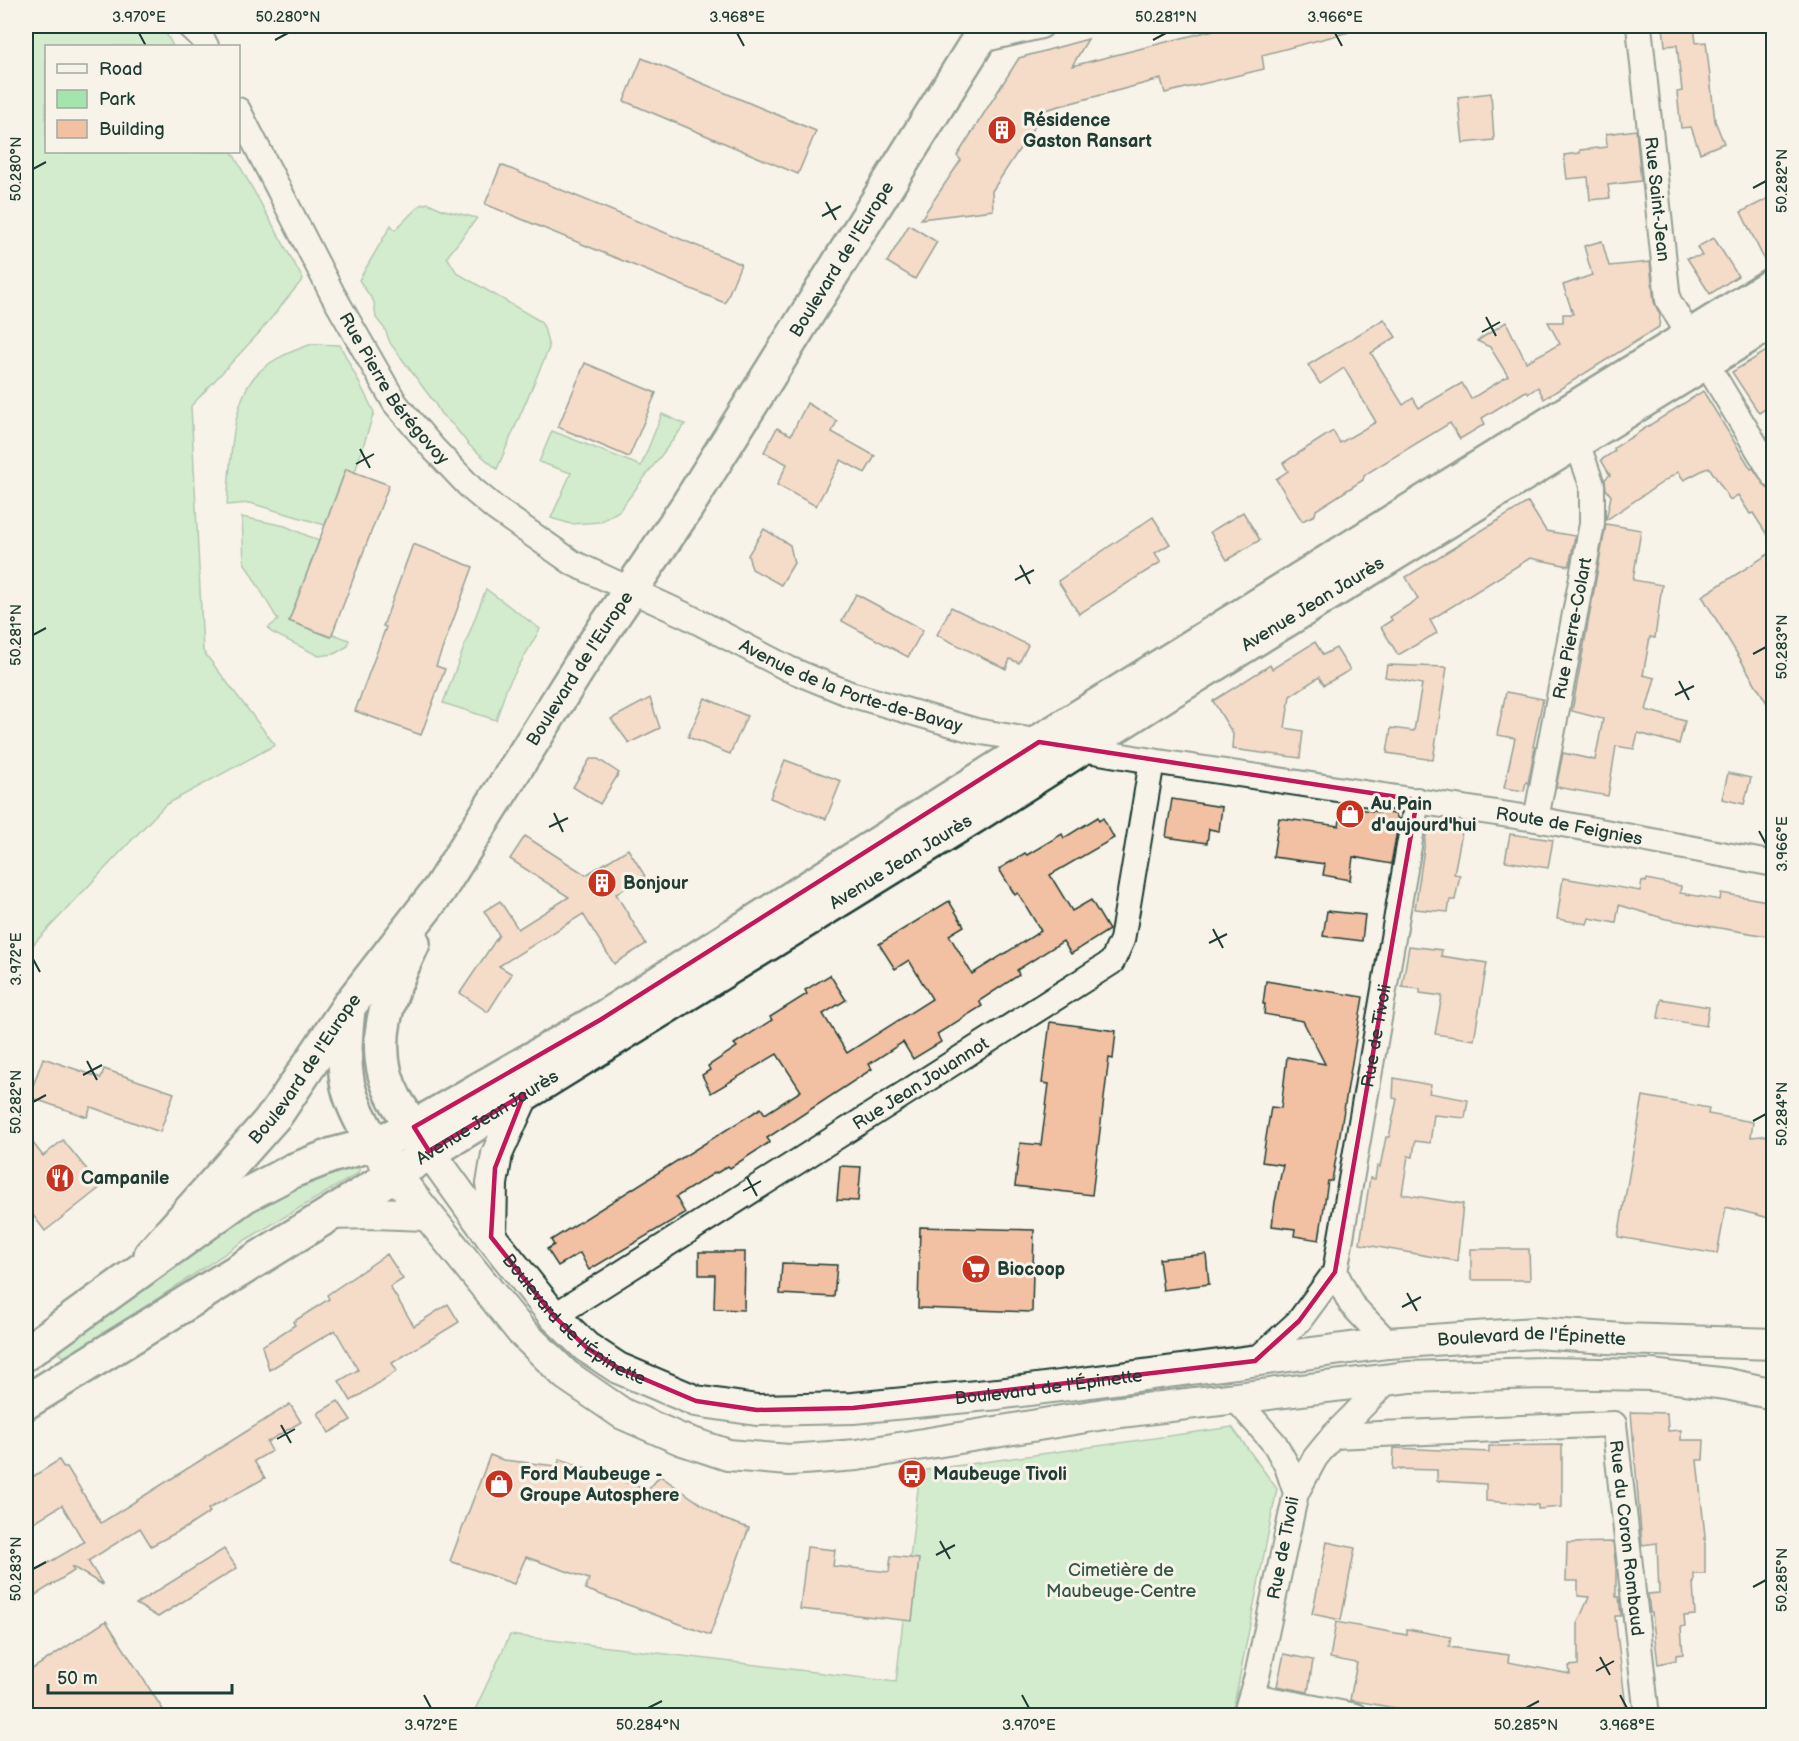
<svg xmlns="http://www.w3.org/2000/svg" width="1799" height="1741" viewBox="0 0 1799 1741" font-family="'Balsamiq Sans',sans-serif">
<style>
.green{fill:#a4e5ae;stroke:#629171;stroke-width:1.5}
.building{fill:#f2c0a2;stroke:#1f3d34;stroke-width:1.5}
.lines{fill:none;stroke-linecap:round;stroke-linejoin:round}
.minor-casing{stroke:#1f3d34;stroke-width:28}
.tertiary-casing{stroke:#1f3d34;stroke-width:34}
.secondary-casing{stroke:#1f3d34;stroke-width:38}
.primary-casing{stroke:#1f3d34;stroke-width:38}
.minor{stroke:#f7f3e8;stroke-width:24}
.tertiary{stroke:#f7f3e8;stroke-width:30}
.secondary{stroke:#f7f3e8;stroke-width:33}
.primary{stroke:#f7f3e8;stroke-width:33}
.marked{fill:none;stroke:#c2185b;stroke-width:4.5;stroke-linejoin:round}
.ticks{fill:none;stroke:#1f3d34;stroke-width:2}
.labels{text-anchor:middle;stroke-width:6;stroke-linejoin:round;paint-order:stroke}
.poi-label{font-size:18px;font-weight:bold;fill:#1f3d34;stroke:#f7f3e8;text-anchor:start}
.street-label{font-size:18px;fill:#1f3d34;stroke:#f7f3e8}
.park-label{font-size:18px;fill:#335646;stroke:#f7f3e8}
.neatline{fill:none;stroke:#1f3d34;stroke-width:2}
.ticks-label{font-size:15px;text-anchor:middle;fill:#1f3d34}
</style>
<rect width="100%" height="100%" fill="#f7f3e8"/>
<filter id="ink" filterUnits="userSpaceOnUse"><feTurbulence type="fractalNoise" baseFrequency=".0167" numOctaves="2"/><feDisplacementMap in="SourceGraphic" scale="12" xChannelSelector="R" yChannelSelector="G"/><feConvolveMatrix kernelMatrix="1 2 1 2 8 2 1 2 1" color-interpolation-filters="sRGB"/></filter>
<g filter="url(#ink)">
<g class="green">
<path d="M26 26H146L163 28 173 46H46V152H232L303 279 259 333 191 406 203 651 275 745 165 805 26 952Z"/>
<path d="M428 203 444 210 477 218 447 257 457 273 540 321 544 327 549 348 497 469 469 445 454 426 441 414 434 402 390 343 385 329 376 318 374 302 359 280 391 225 395 230 420 205Z"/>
<path d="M312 344 340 345 374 412 355 472 346 469 325 525 250 503 227 505C230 471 231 411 250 383 263 362 289 352 312 344Z"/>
<path d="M662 414 685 424 619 511 600 522 571 524 551 518 571 473 539 462 552 431 641 466Z"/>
<path d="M242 517 285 526 319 541 289 621 331 637 333 634 349 640 348 646 334 654 319 656 271 632 268 628 278 620 244 562Z"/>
<path d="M486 589 540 629 507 687 496 720 443 703Z"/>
<path d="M354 1164 360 1169 357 1174 247 1239 68 1358 60 1355 62 1348 221 1231 281 1192Z"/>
<path d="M1232 1427 1277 1489 1232 1715 472 1716 510 1635 896 1682 920 1471Z"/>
</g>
<g class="building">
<path d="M1229 26H1348L1349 32 1262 55 1264 69 1165 93 1161 79 1045 110 992 191 993 210 921 219 961 160 957 156 1019 58 1088 39 1072 66Z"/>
<path d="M1663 26H1694L1696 43 1706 42 1715 121 1724 143 1700 153 1691 127 1681 128 1677 92 1682 91 1677 45 1665 46Z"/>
<path d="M642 58 816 131 798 174 624 101Z"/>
<path d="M1491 93 1494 140 1463 143 1458 97Z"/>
<path d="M1636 130 1641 181 1608 185 1610 198 1590 200 1588 177 1567 179 1564 155 1580 153V150L1607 147 1606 134Z"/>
<path d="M501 165 741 264 725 303 485 204Z"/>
<path d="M1773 196V265L1768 267 1741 212Z"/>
<path d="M909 225 937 242 915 279 887 262Z"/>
<path d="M1714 238 1738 276 1710 294 1687 258 1702 256 1697 247Z"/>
<path d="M1602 241 1609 266 1650 262 1654 302 1660 315 1659 327 1544 399 1538 387 1529 393 1526 391 1482 418 1485 424 1460 439 1450 423 1369 472 1364 476 1363 480 1316 510 1315 515 1302 521 1276 479 1288 471 1283 463 1333 431 1340 443 1376 422 1344 368 1320 384 1308 365 1384 319 1396 337 1371 353 1403 405 1413 398 1419 408 1462 383 1471 399 1508 376 1490 347 1477 341 1506 322 1526 362 1560 344 1548 322H1563V314H1573L1563 285 1592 275 1584 246Z"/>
<path d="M1773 347V383L1766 387 1773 400V404L1759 413 1732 372Z"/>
<path d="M585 363 656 393 629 457 558 427Z"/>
<path d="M1703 391 1751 469 1753 468 1767 488 1773 490V544L1753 513 1750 514 1738 495 1730 500 1709 467 1684 480 1678 472 1606 520 1611 496 1606 489 1605 479 1610 475 1601 460 1615 451 1614 448Z"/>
<path d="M807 403 837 421 832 432 875 456 865 473 841 460 816 506 777 485 787 464 764 452 777 428 791 435Z"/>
<path d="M346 469 389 485 331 637 289 621Z"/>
<path d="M1528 502 1546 531 1575 536 1569 566 1530 558 1430 620 1437 633 1398 655 1381 627 1392 620 1390 617 1418 599 1406 577Z"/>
<path d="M1243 512 1260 540 1227 560 1210 532Z"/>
<path d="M1153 517 1170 544 1155 553 1161 562 1079 614 1058 581Z"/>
<path d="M1606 524 1641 530 1633 580 1662 585 1655 638 1650 637 1643 675 1655 678 1646 710 1685 721 1679 744 1638 733 1634 749 1616 746 1608 796 1556 787 1563 753 1595 760 1603 719 1572 711Z"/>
<path d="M764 529 790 545 794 563 781 585 752 569 748 555Z"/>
<path d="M413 544 473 567 436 666 445 669 421 735 355 711 386 627 383 626Z"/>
<path d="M1773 551V713L1702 596Z"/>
<path d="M856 594 923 630 908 657 842 621Z"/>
<path d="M951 607 1028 645 1019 663 1010 659 1006 669 937 635Z"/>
<path d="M1315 642 1323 655 1336 648 1350 670 1324 685 1319 677 1290 696 1285 728 1303 731 1300 758 1232 749 1233 734 1213 701 1270 665 1272 669Z"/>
<path d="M1387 665 1447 667 1433 760 1387 753 1391 728 1414 731 1422 684 1385 677Z"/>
<path d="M1506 692 1543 699 1533 747H1535L1528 783 1526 782 1524 791 1504 788 1515 738 1497 735Z"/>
<path d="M650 698 660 728 629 743 611 719Z"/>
<path d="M705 698 747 716 730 754 688 737Z"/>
<path d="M590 759H598L619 773 600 804 573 787Z"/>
<path d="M785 760 841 781 826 819 770 798Z"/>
<path d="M1728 773 1751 778 1744 804 1722 799Z"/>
<path d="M1172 799 1222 807 1219 831 1209 829 1207 843 1166 837Z"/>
<path d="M1342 807 1395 814 1399 820 1391 864 1353 857 1350 880 1323 875 1325 864 1273 857 1279 818 1339 826Z"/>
<path d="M1098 817 1099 821 1103 818 1114 838 1050 875 1072 911 1091 900 1109 930 1071 954 1063 941 1017 970 1019 975 979 1001 982 1006 937 1034 941 1042 913 1059 903 1042 869 1064 872 1069 767 1138 770 1142 730 1168 728 1166 717 1173 716 1172 676 1197 685 1213 589 1270 580 1253 558 1266 547 1249 554 1245 551 1240 761 1108 765 1114 801 1091 777 1054 711 1093 702 1075 710 1070 708 1066 737 1047 734 1044 772 1020 770 1017 807 994 805 990 830 975 846 1000 823 1014 847 1053 932 999 909 960 895 969 879 944 949 901 964 926 949 935 972 974 1041 931 1018 893 1015 895 999 869 1025 853 1027 855 1062 834 1064 838Z"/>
<path d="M1428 822 1463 827 1454 874 1460 875 1455 900H1450L1448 912 1415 909Z"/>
<path d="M1510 834 1553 840 1548 868 1505 861Z"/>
<path d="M525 836 586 875 628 849 645 876 616 894 646 944 614 964 583 914 499 966 512 974 488 1012 460 993 499 935 484 911 500 901 518 929 569 897 510 859Z"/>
<path d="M1563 878 1640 891 1642 881 1646 882 1647 879 1681 886 1680 893 1720 900 1721 893 1773 902V937L1666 919 1619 905 1616 923 1589 918 1587 924 1557 919Z"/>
<path d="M1327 911 1365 915 1362 941 1323 936Z"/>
<path d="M1409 946 1442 950 1441 956 1487 963 1474 1040 1435 1034 1442 996 1420 993V989L1402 987Z"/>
<path d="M1266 981 1363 997 1332 1181H1328L1319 1240 1294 1236 1295 1229 1272 1226 1275 1202 1283 1165 1262 1162 1271 1107 1281 1108 1287 1057 1325 1064 1303 1021 1264 1014 1265 1004H1263Z"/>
<path d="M1661 999 1709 1007 1706 1026 1658 1018Z"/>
<path d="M1050 1022 1116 1031 1113 1059 1109 1058 1092 1195 1015 1186 1020 1143 1041 1145 1049 1084 1042 1083Z"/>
<path d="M43 1058 101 1078 104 1069 174 1093 160 1132 91 1107 87 1117 29 1097Z"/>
<path d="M1394 1078 1431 1085 1429 1093 1468 1100 1465 1118 1434 1115 1430 1143 1415 1141 1413 1157 1408 1156 1402 1194 1463 1204 1457 1261 1360 1244 1370 1178 1375 1179 1377 1166 1380 1167 1386 1137H1389L1397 1099 1393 1098Z"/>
<path d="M1643 1096 1709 1108 1708 1114 1753 1122 1751 1137 1773 1135V1219L1726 1207 1717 1254 1618 1237Z"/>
<path d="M26 1134 43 1156 63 1140 101 1187 45 1231 26 1206Z"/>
<path d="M840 1166 861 1167 858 1201 837 1200Z"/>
<path d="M920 1227 1034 1230 1032 1312 918 1308Z"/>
<path d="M1471 1249H1529L1530 1280H1471Z"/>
<path d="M699 1252H745L744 1310 714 1309 715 1275H699Z"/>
<path d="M387 1254 403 1279 390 1287 414 1326 448 1304 459 1322 392 1363 397 1371 351 1401 339 1381 358 1370 335 1330 269 1370 262 1346 295 1325 293 1322 329 1299 327 1295Z"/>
<path d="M1206 1254 1209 1284 1163 1290 1159 1259Z"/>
<path d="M782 1263 837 1265 834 1297 780 1294Z"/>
<path d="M338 1401 351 1420 329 1433 318 1413Z"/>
<path d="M290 1404 301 1422 267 1442 272 1451 254 1461 265 1478 208 1509 210 1512 187 1527 151 1546 140 1528 88 1561 103 1585 71 1566 74 1571 26 1601V1576L84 1542 62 1505 26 1527V1481L59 1460 64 1468 67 1467 101 1523Z"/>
<path d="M1631 1412 1667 1413 1668 1431 1681 1430V1440H1704L1703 1460H1697L1705 1536V1574H1694V1583H1693L1695 1615 1684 1616 1685 1626 1681 1627 1683 1654 1676 1655V1660L1658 1664 1652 1613H1650L1648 1594 1659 1593 1657 1543 1642 1545Z"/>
<path d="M1562 1445V1507L1538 1509V1505L1486 1501V1484L1437 1481V1470L1393 1469 1394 1448 1489 1452V1446Z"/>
<path d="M490 1455 503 1460 557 1466 560 1459 648 1490 660 1476 723 1519 749 1528 710 1635 585 1589 589 1579 526 1557 514 1584 450 1561Z"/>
<path d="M1327 1542 1355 1548 1341 1620 1312 1614Z"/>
<path d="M1613 1542 1616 1569V1597H1619L1621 1616H1615L1627 1716H1440L1350 1700 1357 1663 1330 1658 1336 1622 1407 1635V1629L1451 1637 1449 1647 1509 1655 1508 1662 1570 1674 1569 1666 1578 1665V1622L1589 1597 1578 1596V1581H1566L1567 1543Z"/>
<path d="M807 1547 835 1550 833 1566 889 1572 891 1556 919 1559 912 1621 800 1609Z"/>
<path d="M224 1549 237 1568 158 1617 136 1604Z"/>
<path d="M106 1621 167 1716H26V1673Z"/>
<path d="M1284 1654 1313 1660 1308 1692 1277 1686Z"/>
</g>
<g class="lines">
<g class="minor-casing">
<g id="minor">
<path d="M189 26 201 37 206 46"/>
<path id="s1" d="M1639 26 1668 300 1774 476"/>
<path d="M977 41 1041 26"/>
<path id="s2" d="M238 110 333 295 395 403 433 448 472 489 496 509 573 563 689 617 789 669 850 694 976 731 1152 761 1536 819 1774 864"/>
<path id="s3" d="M1536 819 1592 524V485L1576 440"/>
<path d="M1335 1272 1351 1304 1388 1343"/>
<path id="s4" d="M554 1316 1112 962 1122 940 1152 761"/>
<path id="s5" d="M1255 1361 1299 1321 1335 1272 1417 800"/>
<path d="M1234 1397 1275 1444 1287 1466 1296 1493 1257 1676 1245 1716"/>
<path id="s6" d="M1333 1436 1614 1424 1647 1716"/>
<path d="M1296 1493 1315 1458 1333 1436 1389 1379"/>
<path d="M1253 1696 1356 1716"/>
</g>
</g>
<g class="tertiary-casing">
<g id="tertiary">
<path id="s7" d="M429 1151 491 1237 554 1316 586 1347 618 1368 696 1401 757 1410 853 1408 998 1394 1388 1343 1535 1333 1623 1339 1774 1344"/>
<path d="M394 1173 521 1331 566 1375 623 1414 680 1439 728 1455 789 1460 857 1455 1104 1414 1409 1377 1544 1373 1651 1375 1727 1384 1774 1394"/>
<path d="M329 1214 374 1213 426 1215"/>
<path d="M491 1237 492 1184 497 1154 524 1094"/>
</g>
</g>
<g class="secondary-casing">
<g id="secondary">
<path d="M413 943C389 993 366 1046 395 1099 405 1116 417 1133 428 1150"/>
<path d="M348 1009C346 1030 343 1052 346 1074 349 1108 375 1145 394 1173"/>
<path id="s8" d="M151 1255 277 1113 348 1007 439 890 588 653 686 508 987 26"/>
</g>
</g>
<g class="primary-casing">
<g id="primary">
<path d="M26 1353 244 1196 292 1171 333 1155 375 1144 414 1127 600 1020 1039 742 1774 284"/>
<path id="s9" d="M26 1402 976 815 1169 692 1774 320"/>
</g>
</g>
<use href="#minor" class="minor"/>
<use href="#tertiary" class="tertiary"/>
<use href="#secondary" class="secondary"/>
<use href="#primary" class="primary"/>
</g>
</g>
<path d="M0 0H1799V1741H0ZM1039 742 1417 800 1335 1272 1299 1321 1255 1361 853 1408 757 1410 696 1401 618 1368 586 1347 554 1316 491 1237 495 1168 524 1094 429 1151 414 1127 600 1020Z" fill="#f7f3e8" fill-opacity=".55" fill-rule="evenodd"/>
<path class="marked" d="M1039 742 1417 800 1335 1272 1299 1321 1255 1361 853 1408 757 1410 696 1401 618 1368 586 1347 554 1316 491 1237 495 1168 524 1094 429 1151 414 1127 600 1020Z"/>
<path class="ticks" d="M139 33 146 46M737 33 744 46M1335 33 1342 46M275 40 288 33M1153 40 1166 33M33 169 46 162M1753 188 1766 181M826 202 836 220M822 216 841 206M1486 317 1496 336M1482 332 1500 322M360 449 370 468M356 464 374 454M1020 565 1030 584M1015 580 1034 570M33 635 46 628M1753 654 1766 647M1679 681 1689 700M1675 695 1694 686M554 813 563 832M549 827 568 818M1759 831 1766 844M1213 929 1223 948M1209 943 1227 934M33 959 40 972M87 1061 97 1080M83 1075 102 1065M33 1102 46 1095M1753 1121 1766 1114M747 1177 757 1196M743 1191 761 1181M1407 1293 1417 1311M1402 1307 1421 1297M281 1425 291 1443M277 1439 295 1429M940 1541 950 1559M936 1555 955 1545M33 1569 46 1562M1753 1587 1766 1580M1600 1657 1610 1675M1596 1671 1614 1661M424 1695 431 1708M1022 1695 1029 1708M1620 1695 1627 1708M648 1708 662 1701M1526 1708 1539 1701"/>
<defs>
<g id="building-disc" transform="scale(1.5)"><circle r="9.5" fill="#c8321e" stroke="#f7f3e8"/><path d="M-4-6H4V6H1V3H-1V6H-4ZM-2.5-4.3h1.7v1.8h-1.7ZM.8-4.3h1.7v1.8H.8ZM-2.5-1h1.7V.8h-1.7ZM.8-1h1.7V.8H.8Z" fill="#fff"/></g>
<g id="shop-disc" transform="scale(1.5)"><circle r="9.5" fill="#c8321e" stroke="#f7f3e8"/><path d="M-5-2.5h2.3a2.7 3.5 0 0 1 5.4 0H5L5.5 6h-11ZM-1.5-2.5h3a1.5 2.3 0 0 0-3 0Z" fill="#fff"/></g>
<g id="restaurant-disc" transform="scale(1.5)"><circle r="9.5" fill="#c8321e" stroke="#f7f3e8"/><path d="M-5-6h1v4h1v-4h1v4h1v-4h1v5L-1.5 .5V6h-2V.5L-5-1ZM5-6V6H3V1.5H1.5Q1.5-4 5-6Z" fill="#fff"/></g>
<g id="supermarket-disc" transform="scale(1.5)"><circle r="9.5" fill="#c8321e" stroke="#f7f3e8"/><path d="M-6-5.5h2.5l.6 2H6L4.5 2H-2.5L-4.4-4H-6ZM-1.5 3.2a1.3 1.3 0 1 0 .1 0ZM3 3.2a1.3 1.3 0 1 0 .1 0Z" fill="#fff"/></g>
<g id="bus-disc" transform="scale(1.5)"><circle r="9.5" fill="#c8321e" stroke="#f7f3e8"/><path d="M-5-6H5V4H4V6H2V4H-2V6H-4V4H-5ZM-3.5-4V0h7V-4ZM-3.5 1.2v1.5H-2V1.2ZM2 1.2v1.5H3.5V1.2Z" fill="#fff"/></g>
</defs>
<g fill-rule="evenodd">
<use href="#building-disc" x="1002" y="130"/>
<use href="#shop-disc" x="1350" y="814"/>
<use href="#building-disc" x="602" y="883"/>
<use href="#restaurant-disc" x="60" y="1178"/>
<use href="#supermarket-disc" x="976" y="1269"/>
<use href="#bus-disc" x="912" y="1474"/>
<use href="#shop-disc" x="499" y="1484"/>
</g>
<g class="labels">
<g class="poi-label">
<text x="1023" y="126">Résidence<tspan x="1023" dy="21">Gaston Ransart</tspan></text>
<text x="1371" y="810">Au Pain<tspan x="1371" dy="21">d'aujourd'hui</tspan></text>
<text x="623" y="889">Bonjour</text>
<text x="81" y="1184">Campanile</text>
<text x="997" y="1275">Biocoop</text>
<text x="520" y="1480">Ford Maubeuge -<tspan x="520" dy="21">Groupe Autosphere</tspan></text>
<text x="933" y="1480">Maubeuge Tivoli</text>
</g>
<g class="street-label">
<text dy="6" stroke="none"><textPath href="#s1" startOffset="174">Rue Saint-Jean</textPath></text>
<text dy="6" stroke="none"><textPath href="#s8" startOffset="1214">Boulevard de l'Europe</textPath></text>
<text dy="6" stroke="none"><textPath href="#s2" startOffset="320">Rue Pierre Bérégovoy</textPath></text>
<text dy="6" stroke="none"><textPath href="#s9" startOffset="1514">Avenue Jean Jaurès</textPath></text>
<text dy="6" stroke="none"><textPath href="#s3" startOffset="194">Rue Pierre-Colart</textPath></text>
<text dy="6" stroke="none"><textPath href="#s8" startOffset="728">Boulevard de l'Europe</textPath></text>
<text dy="6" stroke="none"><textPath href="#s2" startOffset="878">Avenue de la Porte-de-Bavay</textPath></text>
<text dy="6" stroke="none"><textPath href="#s2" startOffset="1612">Route de Feignies</textPath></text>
<text dy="6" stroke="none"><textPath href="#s9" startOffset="1028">Avenue Jean Jaurès</textPath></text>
<text dy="6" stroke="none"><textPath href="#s5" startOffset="360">Rue de Tivoli</textPath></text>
<text dy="6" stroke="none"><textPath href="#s8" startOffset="242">Boulevard de l'Europe</textPath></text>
<text dy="6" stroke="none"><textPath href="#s4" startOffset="434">Rue Jean Jouannot</textPath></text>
<text dy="6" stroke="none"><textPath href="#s9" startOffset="542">Avenue Jean Jaurès</textPath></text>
<text dy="6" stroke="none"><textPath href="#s7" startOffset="225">Boulevard de l'Épinette</textPath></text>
<text dy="6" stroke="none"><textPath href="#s7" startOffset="1215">Boulevard de l'Épinette</textPath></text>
<text dy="6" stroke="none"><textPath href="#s7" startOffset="729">Boulevard de l'Épinette</textPath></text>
<text dy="6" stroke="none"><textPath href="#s6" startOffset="396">Rue du Coron Rombaud</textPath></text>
<text transform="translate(1283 1548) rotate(-79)" y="6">Rue de Tivoli</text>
</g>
<g class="park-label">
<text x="1121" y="1576">Cimetière de<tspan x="1121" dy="21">Maubeuge-Centre</tspan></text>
</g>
</g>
<rect width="1799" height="1741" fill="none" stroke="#f7f3e8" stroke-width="66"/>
<rect x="45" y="45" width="195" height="108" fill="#f7f3e8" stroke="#a1aaa0" stroke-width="1.5"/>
<rect x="57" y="64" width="30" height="9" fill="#f7f3e8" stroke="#a1aaa0" stroke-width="1.5"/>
<text x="99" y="75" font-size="18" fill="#1f3d34">Road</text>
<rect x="57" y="90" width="30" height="18" fill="#a4e5ae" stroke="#a1aaa0" stroke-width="1.5"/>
<text x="99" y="105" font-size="18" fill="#1f3d34">Park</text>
<rect x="57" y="120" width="30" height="18" fill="#f2c0a2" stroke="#a1aaa0" stroke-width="1.5"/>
<text x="99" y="135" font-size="18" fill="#1f3d34">Building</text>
<path d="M48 1684v9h184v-9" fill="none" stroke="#1f3d34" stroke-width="3"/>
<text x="57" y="1684" font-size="18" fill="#1f3d34" stroke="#f7f3e8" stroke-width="4.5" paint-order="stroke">50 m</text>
<rect x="33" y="33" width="1733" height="1675" class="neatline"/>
<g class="ticks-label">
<text x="139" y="22">3.970°E</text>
<text x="288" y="22">50.280°N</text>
<text x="737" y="22">3.968°E</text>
<text x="1166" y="22">50.281°N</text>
<text x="1335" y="22">3.966°E</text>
<text transform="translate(16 169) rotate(-90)" y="5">50.280°N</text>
<text transform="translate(1782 181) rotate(-90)" y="5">50.282°N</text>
<text transform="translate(16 635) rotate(-90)" y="5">50.281°N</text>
<text transform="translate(1782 647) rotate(-90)" y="5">50.283°N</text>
<text transform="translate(1782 844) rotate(-90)" y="5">3.966°E</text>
<text transform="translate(16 959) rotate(-90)" y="5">3.972°E</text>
<text transform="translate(16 1102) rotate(-90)" y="5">50.282°N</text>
<text transform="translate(1782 1114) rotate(-90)" y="5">50.284°N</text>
<text transform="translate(16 1569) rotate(-90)" y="5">50.283°N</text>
<text transform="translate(1782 1580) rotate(-90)" y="5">50.285°N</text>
<text x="431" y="1730">3.972°E</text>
<text x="648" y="1730">50.284°N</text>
<text x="1029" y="1730">3.970°E</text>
<text x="1526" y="1730">50.285°N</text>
<text x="1627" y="1730">3.968°E</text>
</g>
</svg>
